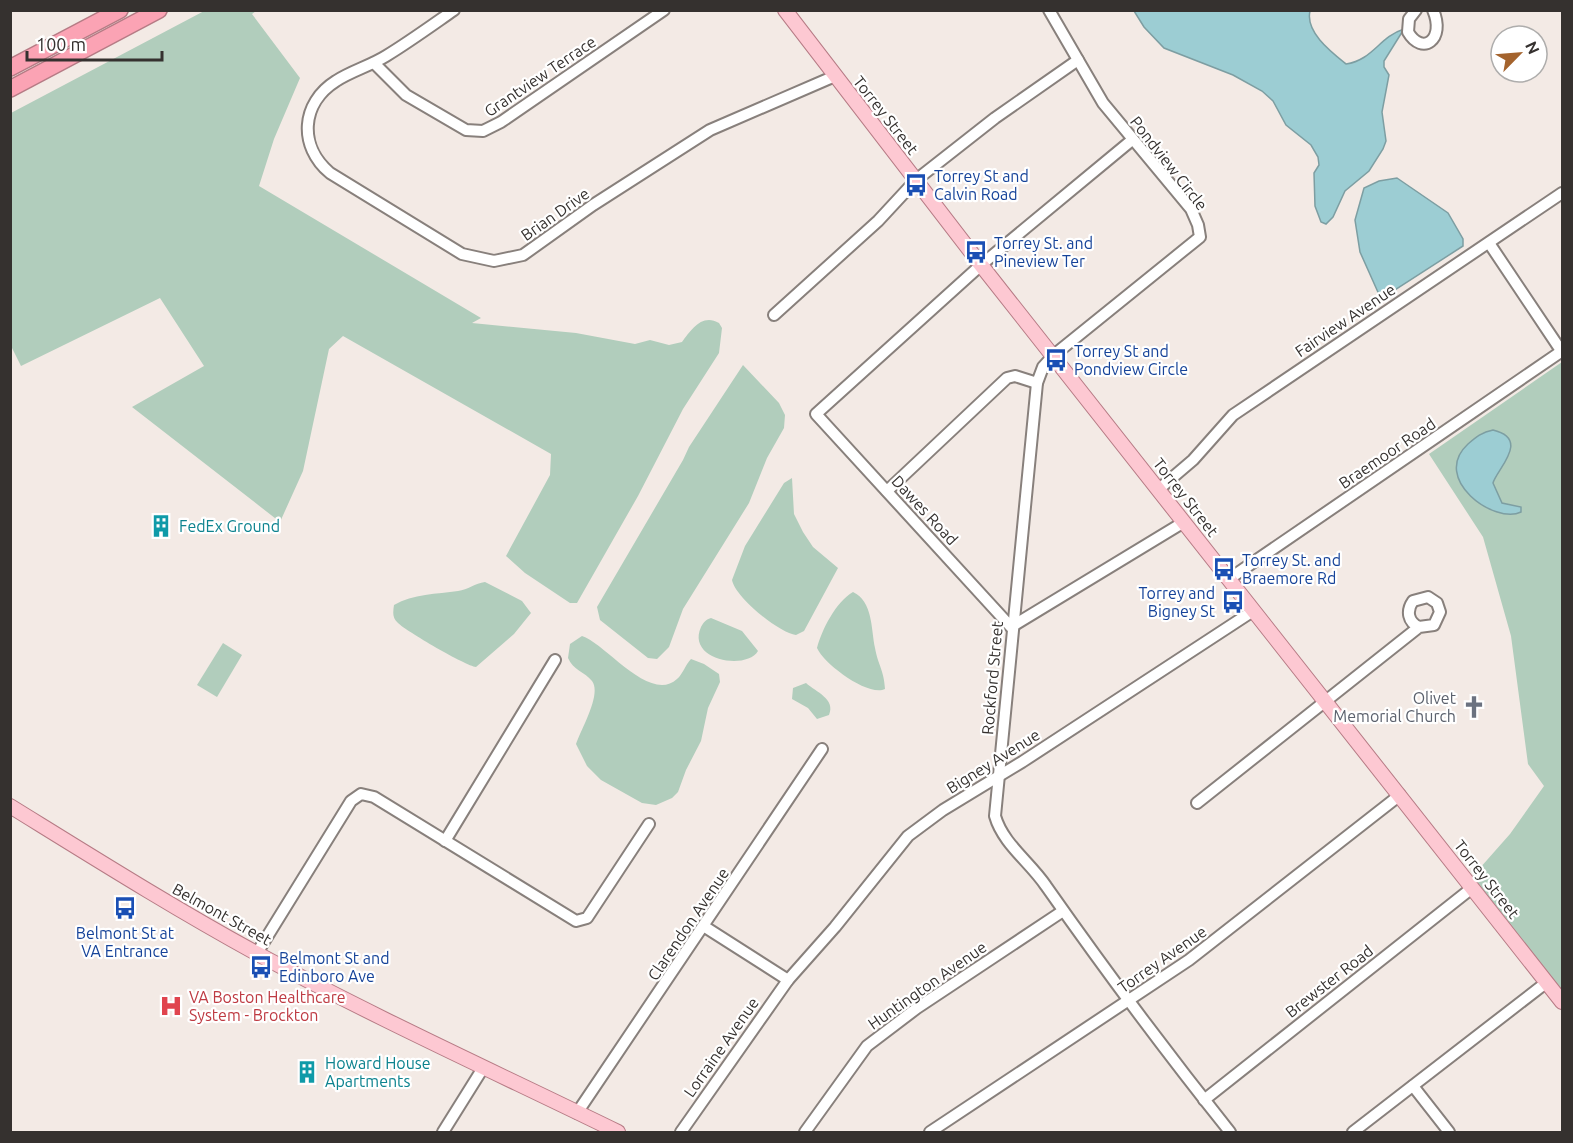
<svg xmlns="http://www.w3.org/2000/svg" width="1573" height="1143" viewBox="0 0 1573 1143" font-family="Ubuntu,sans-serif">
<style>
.green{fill:#b1cdbc}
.water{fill:#9ccdd3;stroke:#7d9ea2;stroke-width:1.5}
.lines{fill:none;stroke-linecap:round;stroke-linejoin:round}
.minor-casing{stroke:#88807c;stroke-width:14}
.major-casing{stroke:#b67b85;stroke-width:16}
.highway-casing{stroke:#b67b85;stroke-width:18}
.minor{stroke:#fff;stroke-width:10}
.major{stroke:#fdc8d2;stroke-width:14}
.highway{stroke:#fba3b4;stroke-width:15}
.labels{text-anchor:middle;stroke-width:4.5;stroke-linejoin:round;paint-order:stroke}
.street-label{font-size:16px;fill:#35312f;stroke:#fff}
.transit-label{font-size:16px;fill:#164399;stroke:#fff;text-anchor:start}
.culture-label{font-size:16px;fill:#0d838f;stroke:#fff;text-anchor:start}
.worship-label{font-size:16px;fill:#5b616d;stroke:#fff;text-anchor:end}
.health-label{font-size:16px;fill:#be3a42;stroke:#fff;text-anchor:start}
</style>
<rect width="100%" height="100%" fill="#f3eae5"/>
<g class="green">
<path d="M206 10 256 11 252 14 300 78 274 139 259 186 481 318 472 323 576 333 635 344 650 340 669 345 682 342C691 330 702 313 719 323L722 328 719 353 683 409 638 496 577 603H570L525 573 506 556 550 475 551 454 343 336 329 349 303 471 280 522 132 407 204 366 160 298 21 366 10 344 11 113Z"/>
<path d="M1562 362V991L1472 877 1510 834 1544 786 1528 764 1511 636 1483 537 1429 454Z"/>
<path d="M743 365 779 403 785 415 784 428 767 458 749 503 683 609 669 647 657 659 648 658 600 620 597 607 683 460 689 447Z"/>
<path d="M792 478 794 514 803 532 813 547 838 568 804 631 796 635C779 633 735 597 732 580L745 546 784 483Z"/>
<path d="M485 582 522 601 531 613 514 634 476 667C466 666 406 631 398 623 392 618 393 612 394 605 413 594 437 594 458 591 468 590 475 583 485 582Z"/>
<path d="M853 592C873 601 871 629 875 648 878 665 884 670 885 689 868 697 824 664 817 648 822 629 836 602 853 592Z"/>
<path d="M711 618 742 631 758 651C746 671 686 660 701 627 704 622 705 620 711 618Z"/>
<path d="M582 636C605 643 650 704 677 679 683 674 685 665 691 659L704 664 719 674 720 682 708 708 701 741 686 770 678 792 672 798 656 805 642 803 601 780 587 766 576 744C581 729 602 694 592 681 585 672 573 670 568 658L570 644Z"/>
<path d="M223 643 242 655 217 697 197 685Z"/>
<path d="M806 683C816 692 836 699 829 715L817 719 808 708 792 699 793 688Z"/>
</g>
<g class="water">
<path d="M1134 11H1310C1305 32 1331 52 1346 64 1373 60 1379 37 1404 29L1384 61V67L1389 75 1382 112 1386 141 1383 149 1369 171 1345 191 1333 217 1326 224 1321 222 1315 206 1314 173 1319 165 1318 157 1311 145 1286 125 1273 101 1262 91 1233 75 1164 48 1144 27Z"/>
<path d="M1397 178 1448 213 1463 239V246L1381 299 1360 252 1355 220 1364 188 1379 181Z"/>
<path d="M1493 430C1531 439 1497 469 1493 483L1502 503 1521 507V512C1495 525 1430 479 1468 444 1476 437 1482 432 1493 430Z"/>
</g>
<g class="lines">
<g class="minor-casing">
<g id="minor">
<path d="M454 10C431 26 409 42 386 56 370 66 351 71 336 81 301 103 298 146 330 173L462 254 494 261 523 255 593 205 710 130 835 76"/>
<path d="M1049 10 1103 103 1191 209 1198 225 1200 237 1054 355 1043 367 1037 383 995 816C1003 844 1030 862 1046 886 1105 970 1166 1052 1230 1132"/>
<path d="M1416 10 1409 19 1408 32C1422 56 1446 40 1433 10"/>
<path d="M374 63 406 95 466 130 483 131 501 122 664 10"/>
<path d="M1132 140 981 265 816 414 1011 627 1184 522"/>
<path d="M1489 243 1562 352"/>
<path d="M774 315 878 221 916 180 995 118 1078 60"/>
<path d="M1159 489 1193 460 1233 415 1562 193"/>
<path d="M887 491 1007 378 1015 376 1037 383"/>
<path d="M1229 579 1562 351"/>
<path d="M1197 803 1419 627 1434 625 1440 612 1437 603 1428 597 1413 601C1406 611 1408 622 1419 627"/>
<path d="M445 841 555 660"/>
<path d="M705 927 788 980"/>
<path d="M257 953 351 801 361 794 374 797 576 921 587 918 649 824"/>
<path d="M1413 1086 1449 1132"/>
<path d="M1204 1100 1472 888"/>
<path d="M577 1113 822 749"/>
<path d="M443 1132 483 1068"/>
<path d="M681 1132 788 980 835 927 908 836 943 810 1022 762 1253 611"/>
<path d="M805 1132 867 1046 917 1008 1063 911"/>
<path d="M930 1132 1189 960 1400 795"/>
<path d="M1353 1132 1547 982"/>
</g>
</g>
<g class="major-casing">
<g id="major">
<path d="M785 10 981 265 1562 1002"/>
<path d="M10 806C91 856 172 907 256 953 374 1017 497 1073 618 1132"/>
</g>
</g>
<g class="highway-casing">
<g id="highway">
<path d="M10 68 120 10"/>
<path d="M10 89 159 10"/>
</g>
</g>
<use href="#minor" class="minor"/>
<use href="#major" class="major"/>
<use href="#highway" class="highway"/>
</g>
<defs>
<g id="bus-bare" transform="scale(1.8)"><path d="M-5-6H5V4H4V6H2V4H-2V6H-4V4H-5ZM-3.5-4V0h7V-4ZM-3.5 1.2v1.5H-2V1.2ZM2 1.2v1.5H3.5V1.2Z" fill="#1a4fb4" stroke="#fff" stroke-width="2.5" paint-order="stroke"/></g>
<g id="building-bare" transform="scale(1.8)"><path d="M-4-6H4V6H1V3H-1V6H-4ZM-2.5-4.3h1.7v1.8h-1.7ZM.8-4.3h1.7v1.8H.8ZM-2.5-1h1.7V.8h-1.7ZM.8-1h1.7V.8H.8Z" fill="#0f9aa8" stroke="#fff" stroke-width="2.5" paint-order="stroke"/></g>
<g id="church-bare" transform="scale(1.8)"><path d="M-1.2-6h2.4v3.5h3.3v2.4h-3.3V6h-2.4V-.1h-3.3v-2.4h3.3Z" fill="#6b7280" stroke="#fff" stroke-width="2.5" paint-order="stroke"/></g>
<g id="hospital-bare" transform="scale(1.8)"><path d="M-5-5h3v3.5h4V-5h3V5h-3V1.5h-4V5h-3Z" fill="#e0444e" stroke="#fff" stroke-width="2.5" paint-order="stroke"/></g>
</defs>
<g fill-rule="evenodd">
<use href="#bus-bare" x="916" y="185"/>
<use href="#bus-bare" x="976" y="252"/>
<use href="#bus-bare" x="1056" y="360"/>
<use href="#building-bare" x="161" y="526"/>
<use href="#bus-bare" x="1224" y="569"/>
<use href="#bus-bare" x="1233" y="602"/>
<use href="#church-bare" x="1474" y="707"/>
<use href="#bus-bare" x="125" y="908"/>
<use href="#bus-bare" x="261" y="967"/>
<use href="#hospital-bare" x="171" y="1006"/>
<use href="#building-bare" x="307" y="1072"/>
</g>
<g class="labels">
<g class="street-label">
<text transform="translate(540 76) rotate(-34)" y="6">Grantview Terrace</text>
<text transform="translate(886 115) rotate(52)" y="6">Torrey Street</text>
<text transform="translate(1169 163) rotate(52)" y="6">Pondview Circle</text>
<text transform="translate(555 214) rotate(-35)" y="6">Brian Drive</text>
<text transform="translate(1345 320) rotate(-34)" y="6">Fairview Avenue</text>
<text transform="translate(1387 453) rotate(-34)" y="6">Braemoor Road</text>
<text transform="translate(1186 497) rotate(52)" y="6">Torrey Street</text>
<text transform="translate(925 510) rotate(47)" y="6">Dawes Road</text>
<text transform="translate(992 678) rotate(-85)" y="6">Rockford Street</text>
<text transform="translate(993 761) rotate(-32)" y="6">Bigney Avenue</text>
<text transform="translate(1487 879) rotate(52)" y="6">Torrey Street</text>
<text transform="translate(222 914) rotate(29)" y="6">Belmont Street</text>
<text transform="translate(688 924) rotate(-56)" y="6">Clarendon Avenue</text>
<text transform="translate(1162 959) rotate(-35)" y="6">Torrey Avenue</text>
<text transform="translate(1329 981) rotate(-38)" y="6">Brewster Road</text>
<text transform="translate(927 985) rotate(-35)" y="6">Huntington Avenue</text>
<text transform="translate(721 1047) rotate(-55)" y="6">Lorraine Avenue</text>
</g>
<g class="transit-label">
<text x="934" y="182">Torrey St and<tspan x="934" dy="18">Calvin Road</tspan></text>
<text x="994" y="249">Torrey St. and<tspan x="994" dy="18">Pineview Ter</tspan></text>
<text x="1074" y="357">Torrey St and<tspan x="1074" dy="18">Pondview Circle</tspan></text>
<text x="1242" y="566">Torrey St. and<tspan x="1242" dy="18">Braemore Rd</tspan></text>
<text x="1215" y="599" text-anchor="end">Torrey and<tspan x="1215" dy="18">Bigney St</tspan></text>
<text x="125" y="939" text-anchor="middle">Belmont St at<tspan x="125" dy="18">VA Entrance</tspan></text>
<text x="279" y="964">Belmont St and<tspan x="279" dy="18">Edinboro Ave</tspan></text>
</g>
<g class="culture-label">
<text x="179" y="532">FedEx Ground</text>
<text x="325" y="1069">Howard House<tspan x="325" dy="18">Apartments</tspan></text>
</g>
<g class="worship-label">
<text x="1456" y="704">Olivet<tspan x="1456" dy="18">Memorial Church</tspan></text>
</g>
<g class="health-label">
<text x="189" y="1003">VA Boston Healthcare<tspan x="189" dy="18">System - Brockton</tspan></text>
</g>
</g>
<rect width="1573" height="1143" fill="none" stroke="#35312f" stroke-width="24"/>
<g transform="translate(1519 54) rotate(65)"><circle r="28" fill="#ffffff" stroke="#aeadac" stroke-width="1.5"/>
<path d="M0-4.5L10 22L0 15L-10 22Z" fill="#a4632d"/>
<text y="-9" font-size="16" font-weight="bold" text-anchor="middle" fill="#35312f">N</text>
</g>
<path d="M27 51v9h135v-9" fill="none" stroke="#35312f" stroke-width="3"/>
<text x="36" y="51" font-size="18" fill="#35312f" stroke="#ffffff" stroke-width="4.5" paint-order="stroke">100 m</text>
</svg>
